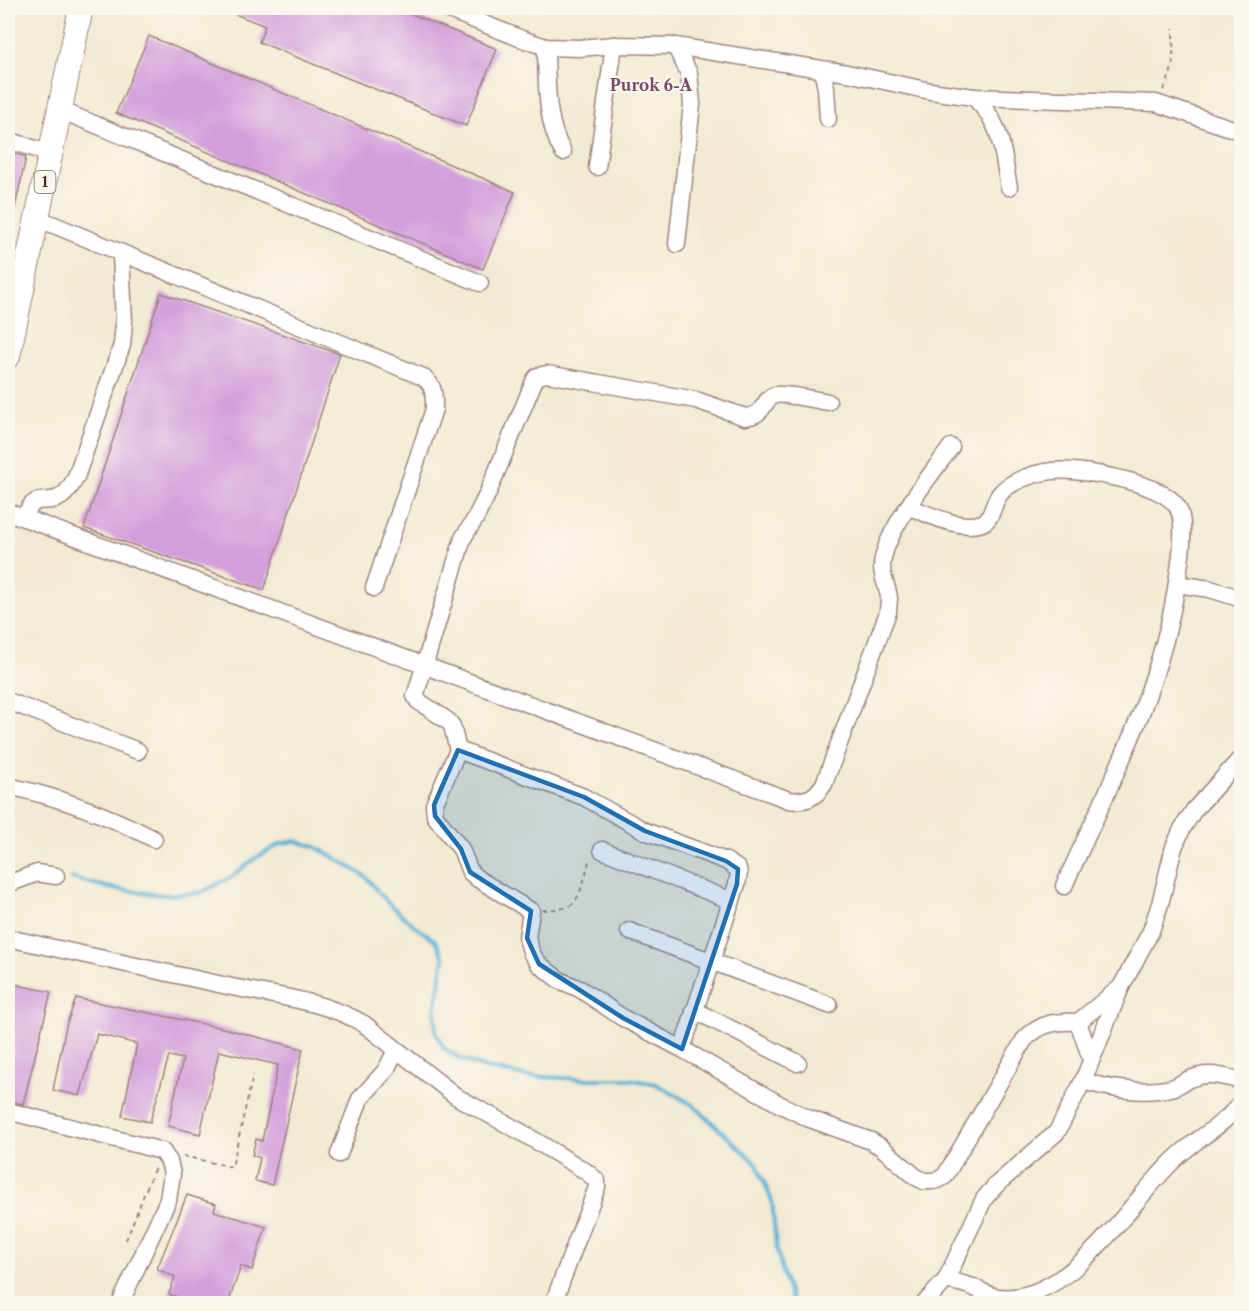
<svg xmlns="http://www.w3.org/2000/svg" width="1249" height="1311" viewBox="0 0 1249 1311" font-family="'Libre Caslon Text',serif">
<style>
.lines{fill:none;stroke-linecap:round;stroke-linejoin:round}
.stream{stroke:#5ab2d7;stroke-width:4}
.building{fill:#d39edc}
.minor-casing{stroke:#9e847e;stroke-width:19}
.highway-casing{stroke:#9e847e;stroke-width:26}
.path{stroke:#9e847e;stroke-width:2;stroke-dasharray:4.5 4.5;stroke-linecap:butt}
.minor{stroke:#fff;stroke-width:16}
.highway{stroke:#fff;stroke-width:24}
.marked{fill:#1f6fb2;fill-opacity:0.2;stroke:#1f6fb2;stroke-width:4.5;stroke-linejoin:round}
.labels{text-anchor:middle;stroke-width:4.5;stroke-linejoin:round;paint-order:stroke}
.shield{fill:#fbf7ec;stroke:#7f6065;stroke-width:1.5}
.shield-label{font-size:14px;font-weight:bold;fill:#4a1f2b}
.neighbourhood-label{font-size:16px;font-weight:bold;fill:#7a4b69;stroke:#fbf7ec}
</style>
<rect width="100%" height="100%" fill="#fbf7ec"/>
<filter id="ink" filterUnits="userSpaceOnUse"><feTurbulence type="fractalNoise" baseFrequency=".0167" numOctaves="2"/><feDisplacementMap in="SourceGraphic" scale="12" xChannelSelector="R" yChannelSelector="G"/><feConvolveMatrix kernelMatrix="1 2 1 2 8 2 1 2 1" color-interpolation-filters="sRGB"/></filter>
<filter id="wash" filterUnits="userSpaceOnUse"><feTurbulence type="fractalNoise" baseFrequency=".008" numOctaves="4" result="noise"/><feDisplacementMap in="SourceGraphic" scale="24" xChannelSelector="R" yChannelSelector="G"/><feGaussianBlur stdDeviation="1.35" result="paint"/><feColorMatrix in="noise" values="0 0 0 0 0 0 0 0 0 0 0 0 0 0 0 0 0 1.4 0 .05"/><feComposite in="paint" operator="in"/></filter>
<g filter="url(#wash)">
<rect width="100%" height="100%" fill="#f2ead2"/>
<g class="lines">
<path class="stream" d="M71 878 114 889 164 895 200 893 233 876 254 859 280 844 295 841 314 846 342 862 366 877 387 902 416 927 436 941 444 958 435 1011 436 1033 444 1048 460 1059 486 1068 525 1076 582 1079H629L656 1084 693 1105 756 1163 772 1201 776 1246 783 1274 793 1304"/>
</g>
<g id="blocks">
<g class="building">
<path d="M220 8H397L497 49 466 126 259 42 265 26Z"/>
<path d="M149 36 515 192 483 269 116 113Z"/>
<path d="M13 153 26 157 12 221 8 220V178Z"/>
<path d="M161 293 340 354 264 590 84 528Z"/>
<path d="M8 983 51 992 23 1104 8 1101Z"/>
<path d="M76 998 223 1028 303 1049 272 1185 255 1181 260 1158 252 1155 256 1139 262 1141 278 1065 219 1051 200 1134 168 1126 183 1059 169 1056 150 1122 122 1116 137 1044 97 1034 80 1096 53 1090 66 1026Z"/>
<path d="M187 1195 216 1204 214 1211 266 1227 252 1270 241 1266 228 1304H196L169 1294 175 1277 157 1269Z"/>
</g>
</g>
</g>
<g filter="url(#ink)">
<use href="#blocks" fill-opacity="0" stroke="#9e847e" stroke-width="1.5"/>
<g class="lines">
<g class="minor-casing">
<g id="minor">
<path d="M444 8 522 39 546 47 579 48 614 45 675 46 847 73 930 91 974 97 1156 103 1242 132"/>
<path d="M675 46 689 73 692 104 677 244"/>
<path d="M546 47C547 82 545 121 563 152"/>
<path d="M822 70 826 88 828 119"/>
<path d="M974 97C979 103 985 109 989 115 1003 135 1004 164 1009 187"/>
<path d="M60 110 480 283"/>
<path d="M8 140 51 154"/>
<path d="M597 167 614 45"/>
<path d="M37 218 423 377C435 386 434 395 434 409L374 588"/>
<path d="M828 402C817 400 783 393 775 395 761 400 767 415 745 417L696 400 547 374 538 376 535 379 487 495 475 519 463 538 417 690 415 696 418 701 448 721 452 726 458 750 434 805 435 816 461 849 470 872 478 879 531 911 527 938 532 954 539 964 559 980 580 989 623 1018 682 1049 781 1105 810 1119 871 1141 881 1147 916 1177 924 1181H932L938 1180 945 1176 1024 1040C1040 1023 1056 1021 1078 1022L1121 987"/>
<path d="M909 507C929 514 956 529 979 524 993 521 992 505 999 495 1009 481 1035 473 1052 471 1079 468 1160 482 1176 505 1184 516 1182 531 1182 544 1181 560 1178 574 1176 589 1159 694 1107 790 1064 886"/>
<path d="M8 512 789 800C806 802 815 798 824 784L888 612C888 608 889 603 889 598 888 588 882 577 882 567 882 534 931 475 951 447"/>
<path d="M24 518C36 489 44 508 62 496 69 491 72 484 76 477L122 345 124 323 121 253"/>
<path d="M1177 584 1210 589 1242 599"/>
<path d="M8 701 138 751"/>
<path d="M458 750 584 797 645 831 726 861 738 869 739 873 737 884 682 1049"/>
<path d="M8 786C58 797 108 815 154 839"/>
<path d="M602 850 732 901"/>
<path d="M8 884 37 873 56 876"/>
<path d="M629 931 829 1005"/>
<path d="M8 938C82 954 157 970 232 987 276 996 325 1001 364 1024L457 1097 521 1132 587 1172 597 1181V1187L553 1304"/>
<path d="M694 1010 798 1063"/>
<path d="M1078 1022 1091 1059"/>
<path d="M1083 1081C1108 1089 1144 1094 1171 1088 1176 1087 1182 1083 1187 1080 1208 1071 1220 1076 1242 1081"/>
<path d="M8 1111 162 1151 169 1161 172 1174 168 1200 120 1304"/>
<path d="M339 1154 360 1099 386 1070 396 1050"/>
<path d="M946 1280C956 1282 964 1284 973 1287 981 1291 989 1296 998 1297 1072 1305 1129 1201 1176 1158 1197 1138 1225 1125 1242 1101"/>
<path d="M924 1304 946 1280 984 1199 996 1185 1057 1132 1083 1081 1121 987 1151 931 1160 904 1174 847 1182 829 1194 810 1242 757"/>
</g>
</g>
<g class="highway-casing">
<path id="highway" d="M8 356 81 8"/>
</g>
<g class="path">
<path d="M1163 90C1176 70 1173 50 1173 28"/>
<path d="M543 910C552 909 564 910 571 905 581 899 587 868 590 857"/>
<path d="M183 1156 232 1167 253 1075"/>
<path d="M126 1240 155 1167"/>
</g>
<use href="#minor" class="minor"/>
<use href="#highway" class="highway"/>
</g>
</g>
<path class="marked" d="M458 750 584 797 645 831 726 861 738 869 737 884 682 1049 623 1018 539 964 527 938 531 911 470 872 461 849 435 816 434 805Z"/>
<g class="labels">
<rect class="shield" x="34.5" y="171" width="21" height="22" rx="4.5"/>
<g class="shield-label">
<text x="45" y="187">1</text>
</g>
<g class="neighbourhood-label">
<text x="651" y="91">Purok 6-A</text>
</g>
</g>
<rect width="1249" height="1311" fill="none" stroke="#fbf7ec" stroke-width="30"/>
</svg>
